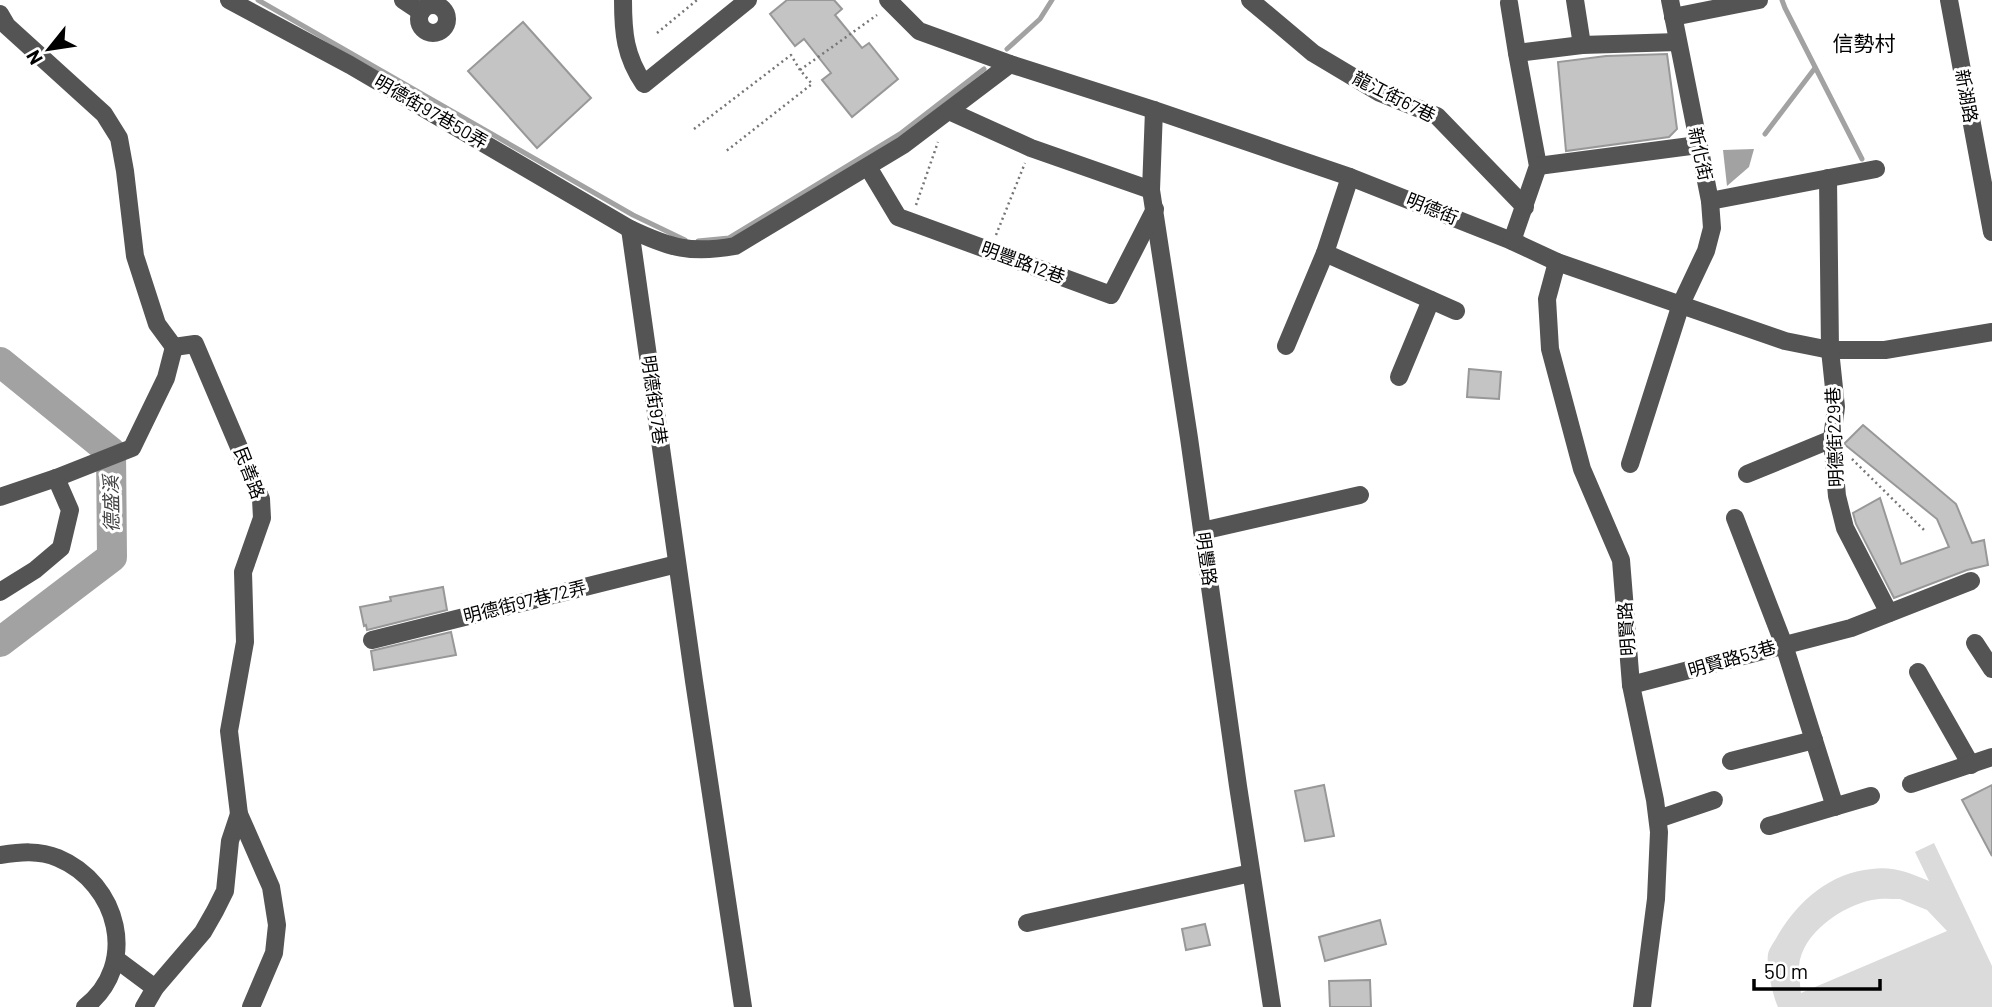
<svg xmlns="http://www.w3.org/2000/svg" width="1992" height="1007" viewBox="0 0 1992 1007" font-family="Barlow,'Noto Sans TC',sans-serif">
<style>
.green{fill:#dbdbdb;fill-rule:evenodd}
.water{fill:#a2a2a2}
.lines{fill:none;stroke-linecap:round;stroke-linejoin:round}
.stream{stroke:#a2a2a2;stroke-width:5}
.river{stroke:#a2a2a2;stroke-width:30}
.building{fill:#c4c4c4;stroke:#989898;stroke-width:2}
.path{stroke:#767676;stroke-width:2.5;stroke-dasharray:2 3.5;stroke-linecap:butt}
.minor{stroke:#545454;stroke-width:18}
.labels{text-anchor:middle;stroke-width:6;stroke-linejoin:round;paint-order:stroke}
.street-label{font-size:18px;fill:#000;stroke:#fff}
.water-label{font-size:19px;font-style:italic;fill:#434343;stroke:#fff}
.quarter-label{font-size:21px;fill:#000;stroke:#fff}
</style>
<rect width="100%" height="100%" fill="#fff"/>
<path class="green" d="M1934 843 1992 966V1007H1778C1773 996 1766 967 1768 954 1769 948 1775 941 1778 935 1799 900 1830 873 1872 869 1893 866 1910 873 1929 881L1915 852ZM1900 899 1927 910 1947 931 1801 993C1800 985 1799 975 1799 966 1802 933 1842 906 1872 900 1881 898 1891 899 1900 899Z"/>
<path class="water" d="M1754 149 1749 167 1727 186 1723 150Z"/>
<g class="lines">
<g class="stream">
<path d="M258 0 633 215 685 240"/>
<path d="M1782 0 1785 8 1862 159"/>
<path d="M1007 49 1040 19 1052 0"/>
<path d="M1765 134 1815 68"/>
<path d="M698 241 729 238 900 134 984 69"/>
</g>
<path class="river" d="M0 362 111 452 112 557 0 642"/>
</g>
<g class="building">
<path d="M787 0H834L842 9 835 15 862 48 869 43 898 79 852 117 822 80 831 73 804 39 795 46 770 14Z"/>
<path d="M523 22 591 98 537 148 468 71Z"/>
<path d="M1667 54 1677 129 1669 137 1566 151 1558 62 1606 56Z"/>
<path d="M1469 369 1501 372 1499 399 1467 397Z"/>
<path d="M1863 425 1956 504 1972 543 1984 540 1988 565 1967 570 1894 598 1856 524 1853 513 1880 498 1901 564 1949 547 1937 519 1844 444Z"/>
<path d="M443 587 447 610 367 630 366 625 364 626 360 607 391 601 390 597Z"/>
<path d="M451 632 456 655 374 670 371 651Z"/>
<path d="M1324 785 1334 836 1305 841 1295 791Z"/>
<path d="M1992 785V856L1962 800Z"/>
<path d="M1380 920 1386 944 1325 961 1319 937Z"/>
<path d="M1205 924 1210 945 1186 950 1182 929Z"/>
<path d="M1370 980 1371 1007H1330L1329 981Z"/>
</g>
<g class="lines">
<g class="path">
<path d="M657 33 697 0"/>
<path d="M800 70 877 15"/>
<path d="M694 129 791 55 800 70 812 84 725 152"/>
<path d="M916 205 938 142"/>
<path d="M996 235 1025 163"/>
<path d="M1852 459 1924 530"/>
</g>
<g class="minor">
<path d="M229 0 350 65 630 229C670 248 691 254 735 246L903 145 1010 64"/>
<path d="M403 0 421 12"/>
<path d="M623 0C623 33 625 56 644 84L748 0"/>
<path d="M888 0 919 31 1010 64 1154 110 1350 177 1512 241 1557 262 1785 341 1830 350H1885L1992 332"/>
<path d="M1250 0 1313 53 1380 93 1437 116 1525 207"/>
<path d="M1575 0 1582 45"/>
<path d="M1949 0 1992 232"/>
<path d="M1509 3 1517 53 1538 166 1512 241"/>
<circle cx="433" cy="19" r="14"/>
<path d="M0 14 7 26 104 114 119 138 125 171 135 256 157 324 174 347 195 344 261 499 262 518 243 572 245 642 229 731 239 814 271 887 277 925 274 953 251 1007"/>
<path d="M1673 17 1759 0"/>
<path d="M1517 53 1582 45 1678 42"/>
<path d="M1154 110 1151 190 1189 438 1238 786 1272 1007"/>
<path d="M949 111 1031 148 1151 190"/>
<path d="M1538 166 1698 145"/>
<path d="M868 167 898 217 1111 295 1155 209"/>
<path d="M1350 177 1325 253 1456 311"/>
<path d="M1828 178 1830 350 1836 407 1832 439 1837 496 1845 528 1889 613"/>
<path d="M1710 201 1876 169"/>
<path d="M630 229 694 681 743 1007"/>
<path d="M1557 262 1547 299 1550 349 1582 469 1621 560 1631 685 1655 800 1659 832 1656 899 1642 1007"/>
<path d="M1286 346 1325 253"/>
<path d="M1399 377 1431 300"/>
<path d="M1630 464 1681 304 1706 251 1712 228 1710 201 1670 0"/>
<path d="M1747 474 1832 439"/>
<path d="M0 497 56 478 132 448 166 378 174 347"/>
<path d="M1735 518 1784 645 1835 807"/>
<path d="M1202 531 1360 495"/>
<path d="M0 592 35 570 61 548 70 510 56 478"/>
<path d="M372 640 677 564"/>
<path d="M1975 643 1992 669"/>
<path d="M1918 672 1971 765"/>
<path d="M1631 685 1851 628 1971 581"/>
<path d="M1731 761 1814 740"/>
<path d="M1911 784 1992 757"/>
<path d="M1658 819 1714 800"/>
<path d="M1769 826 1871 796"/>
<path d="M0 855C20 852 39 850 58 858 118 883 140 964 85 1007"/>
<path d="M1027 923 1251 873"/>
<path d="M116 959 155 988"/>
<path d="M144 1007 155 988 203 932 215 911 225 891 230 841 239 814"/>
</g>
</g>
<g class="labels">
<g class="street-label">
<text transform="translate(1966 96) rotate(80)" y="6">新湖路</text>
<text transform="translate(1394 97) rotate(27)" y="6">龍江街67巷</text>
<text transform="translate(431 112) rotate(30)" y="6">明德街97巷50弄</text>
<text transform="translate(1700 154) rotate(78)" y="6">新化街</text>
<text transform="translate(1432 209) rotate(22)" y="6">明德街</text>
<text transform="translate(1023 263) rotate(20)" y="6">明豐路12巷</text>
<text transform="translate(654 400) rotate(82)" y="6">明德街97巷</text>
<text transform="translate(1835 437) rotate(-92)" y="6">明德街229巷</text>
<text transform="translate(249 473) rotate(69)" y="6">民善路</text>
<text transform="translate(1206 559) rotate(82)" y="6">明豐路</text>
<text transform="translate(525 602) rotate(-14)" y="6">明德街97巷72弄</text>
<text transform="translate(1627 629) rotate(-94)" y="6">明賢路</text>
<text transform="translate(1732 659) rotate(-16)" y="6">明賢路53巷</text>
</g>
<g class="water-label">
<text transform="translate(111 504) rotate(-91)" y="7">德盛溪</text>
</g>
<g class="quarter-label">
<text x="1864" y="51">信勢村</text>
</g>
</g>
<g transform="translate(49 49) rotate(240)" stroke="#ffffff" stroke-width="5" paint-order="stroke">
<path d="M0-5L12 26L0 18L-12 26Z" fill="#000000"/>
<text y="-10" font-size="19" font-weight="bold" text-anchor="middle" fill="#000000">N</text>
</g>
<path d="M1754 979v10h126v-10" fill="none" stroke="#000000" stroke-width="3.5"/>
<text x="1764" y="979" font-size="21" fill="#000000" stroke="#ffffff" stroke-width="5" paint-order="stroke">50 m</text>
</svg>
